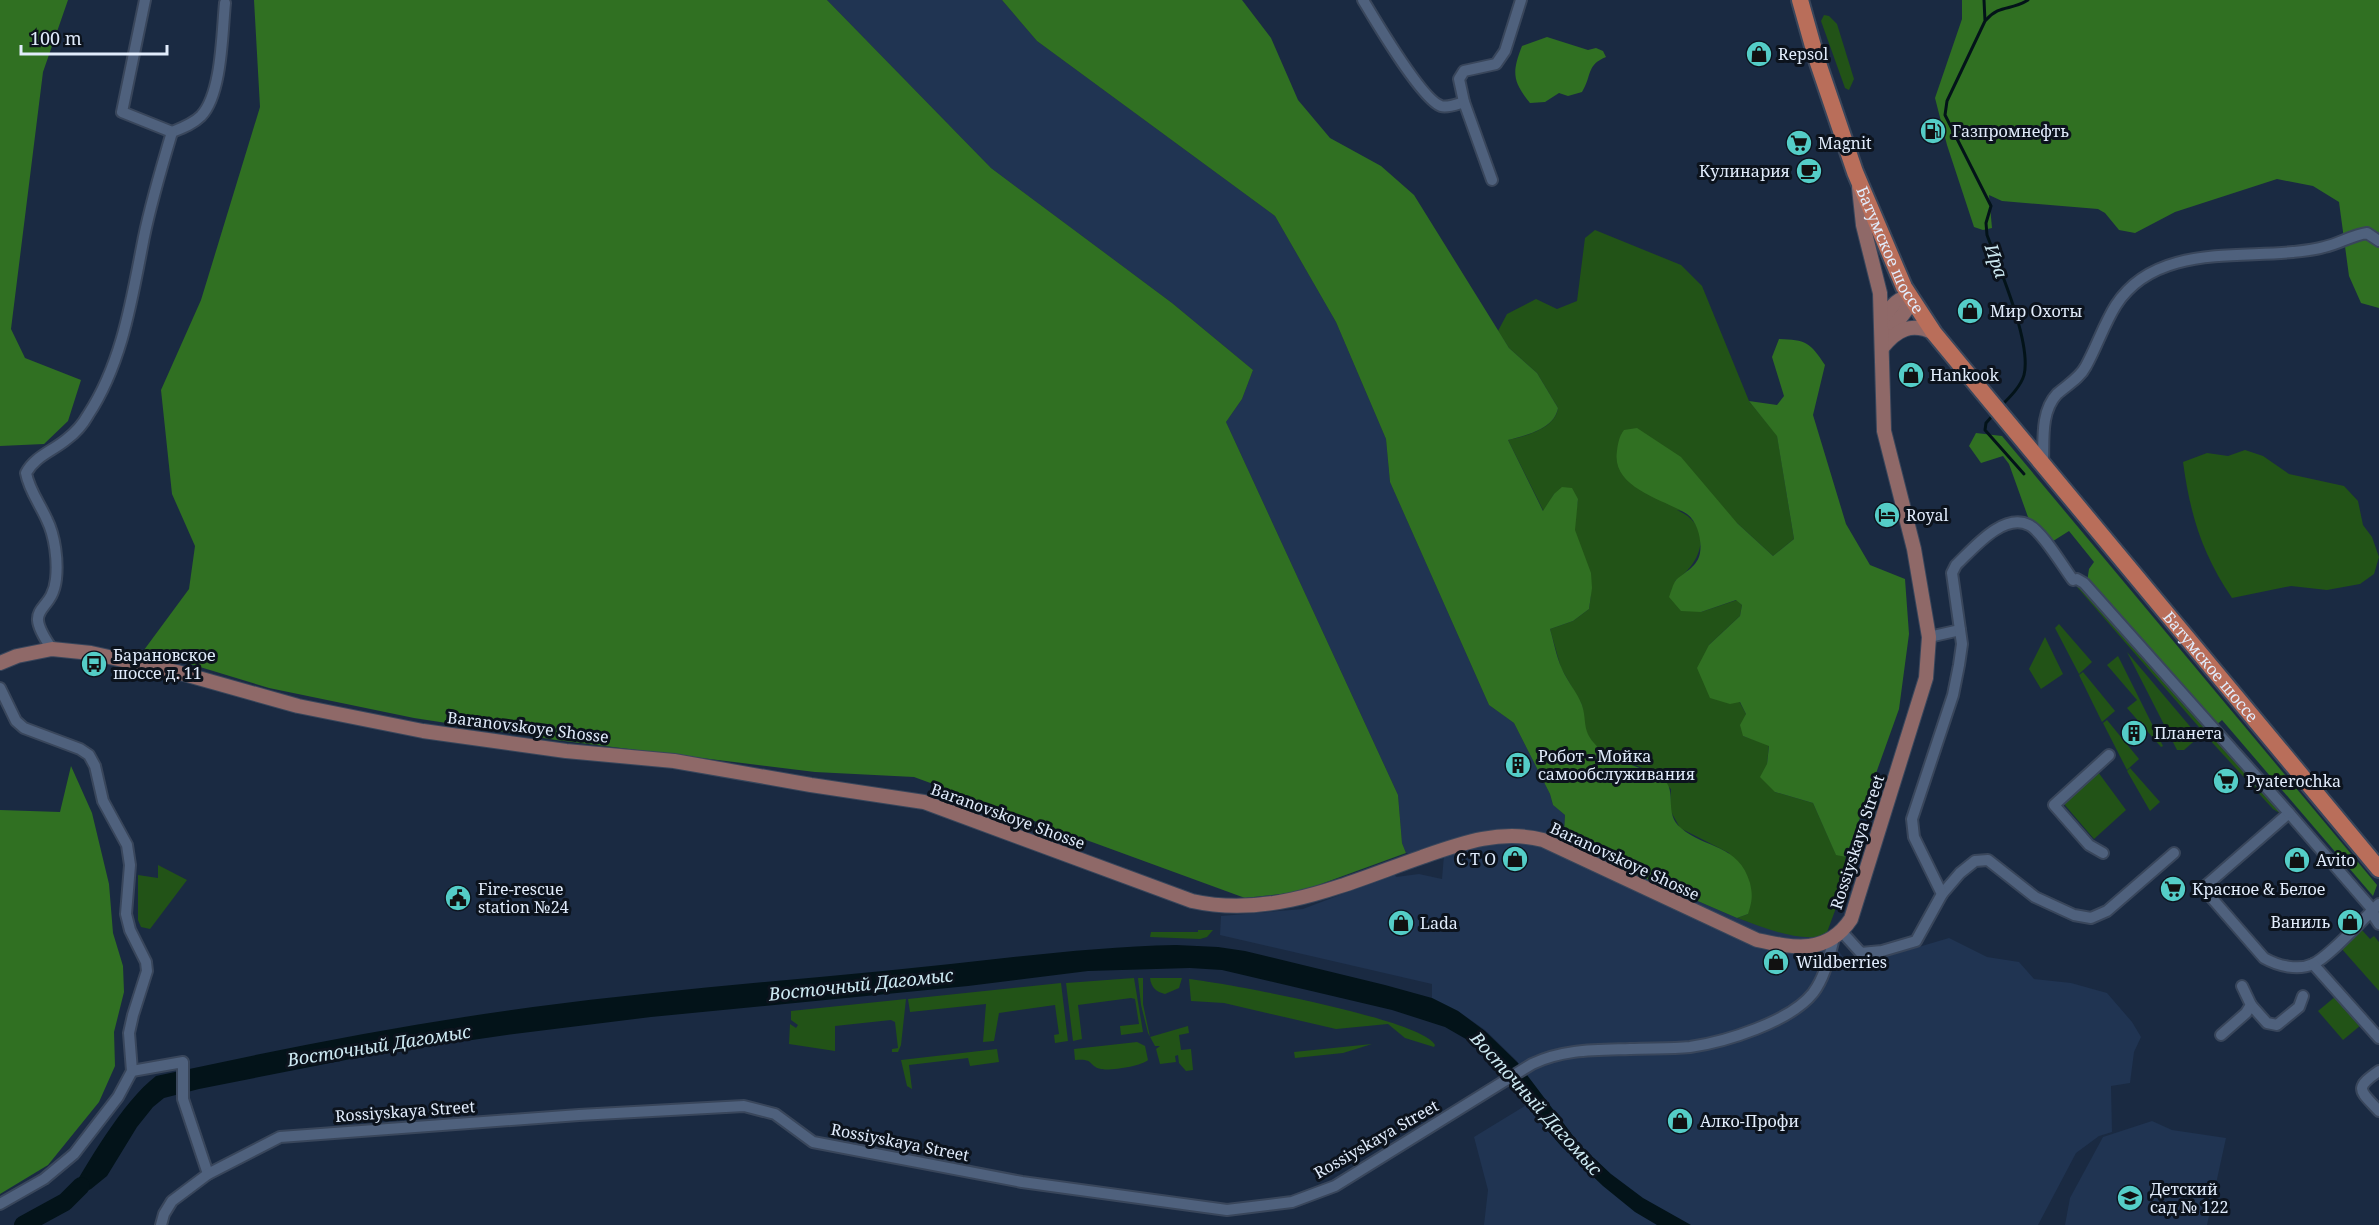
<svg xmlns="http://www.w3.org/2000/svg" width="2379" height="1225" viewBox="0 0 2379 1225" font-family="'Noto Serif',serif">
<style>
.built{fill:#203452}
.green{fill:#225317}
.forest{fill:#307022}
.water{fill:#031319}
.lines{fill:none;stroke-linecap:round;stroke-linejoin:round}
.stream{stroke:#031319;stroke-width:3}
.river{stroke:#031319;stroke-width:18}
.minor-casing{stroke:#39465b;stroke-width:14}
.major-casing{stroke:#39465b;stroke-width:16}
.highway-casing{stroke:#39465b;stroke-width:20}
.minor{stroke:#4f617d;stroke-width:10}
.major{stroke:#8f6968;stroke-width:14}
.highway{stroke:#b96e5a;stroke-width:16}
.labels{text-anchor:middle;stroke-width:6;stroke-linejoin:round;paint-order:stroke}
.poi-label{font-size:16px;fill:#e1ecfc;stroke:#0c131d;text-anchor:start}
.street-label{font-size:16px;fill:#e1ecfc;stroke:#0c131d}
.water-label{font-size:18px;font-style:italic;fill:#cde9f2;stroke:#0c131d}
</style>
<rect width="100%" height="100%" fill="#1a2a42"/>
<g class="built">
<path d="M827 0H1002L1037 41 1275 216 1336 322 1386 439 1390 482 1489 705 1514 723 1550 794 1553 805 1565 815 1564 833 1633 873 1737 918 1780 932 1818 937 1826 935 1851 967 1949 938 1987 957 2019 962 2034 979 2071 983 2107 993 2132 1022 2141 1037 2134 1052 2130 1083 2111 1086 2112 1132 2099 1136 2076 1153 2038 1225H1484L1488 1190 1474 1137 1536 1099 1517 1061 1485 1030 1458 1011 1432 998V984L1220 935 1221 916 1303 909 1395 874 1396 877 1419 874 1442 879 1444 855 1406 853 1402 843 1398 795 1226 422 1242 399 1253 370 1172 303 991 168Z"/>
<path d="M2152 1121 2172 1130 2226 1138 2207 1225H2065L2070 1198 2103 1137Z"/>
</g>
<g class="green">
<path d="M1824 15 1829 16 1837 24 1854 79 1849 90 1845 88 1821 21Z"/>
<path d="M1595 230 1681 265 1702 286 1749 401 1777 435 1794 539 1773 556 1737 523 1677 510C1714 526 1703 562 1675 581L1701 612 1737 600 1742 605 1740 616 1709 645 1746 714 1743 736 1769 745 1767 764 1775 792 1813 803 1836 854 1846 857 1836 908 1826 935C1798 943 1763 927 1737 918L1748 914 1729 853 1680 828 1670 810 1671 789 1650 771 1610 755 1596 746 1585 733 1582 705 1561 668 1550 629 1573 621 1589 609C1596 568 1583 567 1575 532 1573 522 1577 509 1578 499L1554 494 1544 512 1508 440C1525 436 1555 429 1558 408L1537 373 1509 348 1498 331 1507 314 1536 299 1557 309 1577 301 1585 238Z"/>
<path d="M2245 450 2263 456 2289 474 2344 486 2358 501 2363 525 2372 537 2379 557 2374 574 2360 584 2327 590 2291 586 2232 598C2202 554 2190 514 2183 462L2207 453 2228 456Z"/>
<path d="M2078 583 2208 731 2205 734 2077 587Z"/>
<path d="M2059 624 2092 662 2079 674 2055 628Z"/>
<path d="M2045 637 2063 674 2041 689 2029 669Z"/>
<path d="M2127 652 2199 737 2184 750H2177Z"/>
<path d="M2118 656 2163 746 2161 747 2127 708 2137 700 2107 665Z"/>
<path d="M2083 672 2115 711 2102 722 2079 675Z"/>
<path d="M2107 720 2139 759 2127 770 2103 723Z"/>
<path d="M2211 735 2283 813 2281 814 2273 809 2208 738Z"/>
<path d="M2130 768 2160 802 2150 811 2127 771Z"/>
<path d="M2098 772 2126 810 2094 839 2064 804Z"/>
<path d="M158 865 187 880 150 929 141 927 138 920V875L158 878Z"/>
<path d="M2361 929 2370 939 2374 936 2379 942V991L2341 948Z"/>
<path d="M1198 930H1213L1207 937 1200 939 1150 937 1151 932H1198Z"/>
<path d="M1134 978 1143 1032 1121 1035 1120 1026 1139 1024 1135 999 1131 998 1078 1005 1082 1039 1073 1041 1066 983Z"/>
<path d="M1138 978H1143V1004L1150 1037 1188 1026 1189 1033 1179 1035 1181 1050 1191 1049 1193 1070 1186 1071 1179 1063 1178 1055 1175 1056 1176 1062 1160 1064 1156 1049 1160 1046H1155L1148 1033 1141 1005Z"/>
<path d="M1150 978H1182L1179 988 1165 994C1156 992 1151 987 1150 978Z"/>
<path d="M1189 979C1225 983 1422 1019 1435 1045L1434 1047 1405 1038 1388 1024 1336 1029 1224 1003 1191 1001Z"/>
<path d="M1061 983 1068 1041 1055 1043 1054 1035 1059 1034 1055 1005 999 1013 994 1041 983 1042 986 1004 910 1012 908 999Z"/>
<path d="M2336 996 2361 1025 2343 1040 2318 1011Z"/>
<path d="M906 999 901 1045 898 1052H892V1049L898 1048 895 1022 891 1020 835 1026V1051L789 1044 790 1024 796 1028 798 1025 791 1020V1011Z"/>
<path d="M1137 1042 1145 1046 1148 1060C1142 1066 1110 1071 1101 1069 1088 1066 1095 1058 1075 1060L1074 1049Z"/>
<path d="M1372 1044 1343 1053 1295 1058 1294 1052Z"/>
<path d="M997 1049 999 1062 970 1066 968 1058 909 1065 912 1089 907 1086 901 1060Z"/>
</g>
<g class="forest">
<path d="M0 0H68L43 72 11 329 25 358 81 380 68 421 44 444 0 446Z"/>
<path d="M254 0H827L991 168 1172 303 1253 370 1242 399 1226 422 1398 795 1402 843 1406 853 1299 892 1245 898 914 777 815 772 556 740 414 718 269 688 144 650 189 589 195 546 172 494 161 390 201 300 260 107Z"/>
<path d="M1002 0H1242L1271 38 1298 100 1330 138 1381 166 1414 195 1509 348 1537 373 1558 408C1554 430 1525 435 1508 440L1543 511 1554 494 1562 487 1572 488 1578 499 1575 530 1591 573 1592 588 1589 609 1573 621 1550 629C1554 642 1556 656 1562 669 1567 681 1577 692 1582 705 1587 721 1582 729 1594 743 1610 763 1642 765 1663 779 1678 790 1663 814 1681 828 1705 849 1739 844 1750 883 1753 896 1752 901 1748 914L1737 918 1633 873 1564 833 1565 815 1553 805 1550 794 1514 723 1489 705 1390 482 1386 439 1336 322 1275 216 1037 41Z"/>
<path d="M1962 0H2379V308L2361 303 2349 276 2339 202 2313 186 2277 179 2175 212 2135 233 2119 230 2105 213 2098 209 2002 201 1989 195 1992 228 1983 230 1974 227 1947 145 1935 98 1962 19Z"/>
<path d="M1547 37 1588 50 1596 48 1603 51 1606 57C1586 65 1592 76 1582 92L1568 96 1559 93 1545 102 1530 103C1512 81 1512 72 1522 46Z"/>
<path d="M1779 339C1806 340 1810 342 1825 365L1813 415 1846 524 1870 565 1905 579 1909 634 1899 709 1846 857 1836 855 1813 803 1775 792 1760 777 1767 764 1769 746 1743 736 1740 725 1746 714 1740 702 1730 704 1710 698 1697 668 1709 645 1740 616 1742 605 1736 600 1701 612 1681 611 1669 597C1671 592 1673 584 1676 580 1685 572 1698 566 1700 553 1702 541 1698 522 1687 514 1664 499 1611 488 1617 451 1618 443 1619 437 1624 430L1637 428 1681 457 1737 523 1773 556 1794 539 1777 436 1749 401 1777 405 1784 396 1772 357Z"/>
<path d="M1976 433 2002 436 2377 885 2373 896 2222 720 2214 727 2087 582 2089 569 2094 562 2069 531 2050 543 2028 517 2009 464 2003 456 1981 463 1969 446Z"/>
<path d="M71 766 92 813 109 884 113 933 123 966 124 992 114 1032 115 1066 99 1102 48 1165 0 1194V810L60 812Z"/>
</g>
<path class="water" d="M1176 945 1218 947 1245 951 1385 985 1432 998 1458 1011 1485 1031 1518 1063 1580 1145 1611 1174 1643 1198 1691 1225H1657L1635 1212 1603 1186 1561 1146 1471 1042 1445 1027 1392 1010 1222 970 1190 968 1088 971 968 986 651 1017 514 1034 376 1054 199 1089 164 1098 153 1107 137 1127 107 1176 91 1189 65 1202C86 1165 123 1101 156 1076 281 1049 406 1024 533 1007 649 992 766 982 883 971 981 962 1078 947 1176 945Z"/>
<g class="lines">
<g class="stream">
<path d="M1984 0 1985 21 1947 101 1945 115 1991 206 1986 223 1987 235C1999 267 2032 343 2024 375 2021 386 2010 397 2002 405"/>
<path d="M1986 20C2000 4 2011 11 2028 0"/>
<path d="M1994 414 1986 423 1985 430 2024 474"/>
</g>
<path class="river" d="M23 1225 65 1202 81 1186"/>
<g class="minor-casing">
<g id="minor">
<path d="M145 0 122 112 172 132C182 128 193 124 201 116 222 94 222 33 225 3"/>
<path d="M1363 0C1375 20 1422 100 1441 106 1448 108 1457 104 1464 102"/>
<path d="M1492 180 1464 102 1459 79 1464 71 1496 64 1505 51 1521 0"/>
<path d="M2043 464C2044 442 2040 412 2057 394 2067 385 2080 378 2086 366 2097 346 2104 324 2116 305 2154 246 2233 258 2293 252 2303 251 2314 250 2324 247 2339 244 2352 235 2367 233L2379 241"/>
<path d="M1929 637 1960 630"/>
<path d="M52 649C20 603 52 616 56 579 58 561 55 536 47 520 40 504 29 490 26 473 35 456 53 451 67 439 75 433 83 424 88 415 121 365 131 304 142 247 149 208 161 170 172 132"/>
<path d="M0 688 16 721 24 728 80 749 89 755 95 766 103 801 127 845 130 865 126 914 130 930 146 962 147 971 133 1015 129 1033 132 1071 118 1097 74 1154 44 1179 0 1204"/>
<path d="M2103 853 2089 845 2054 805 2109 755"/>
<path d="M1942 894 1960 873 1975 861 1988 860 2035 897 2074 915 2091 918 2107 911 2174 853"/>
<path d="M2379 904C2364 918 2329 957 2313 964 2298 971 2278 966 2264 958L2203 888 2289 813 2373 910 2375 918 2379 924"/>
<path d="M1842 932 1861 953 1882 951 1916 941 1942 894 1914 837 1912 819 1953 695 1959 665 1962 644 1952 573 1956 565C1973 549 2003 512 2029 525 2042 531 2064 568 2073 580L2077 579 2084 583 2289 813"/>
<path d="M2313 964 2379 1038"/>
<path d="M2251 1005 2267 1023 2277 1025 2299 1007 2303 996"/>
<path d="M2221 1035 2246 1013 2251 1005 2242 986"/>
<path d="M132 1071 183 1062V1099L208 1174"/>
<path d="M2379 1071C2353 1089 2360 1090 2379 1111"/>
<path d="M161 1225 164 1214 172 1201 208 1174 280 1137 579 1115 744 1106 775 1114 813 1142 1022 1182 1227 1210 1292 1202 1335 1186 1532 1064C1563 1049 1596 1050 1630 1049 1650 1048 1670 1049 1690 1047 1725 1042 1790 1022 1813 993 1825 977 1829 957 1834 938"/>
</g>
</g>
<g class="major-casing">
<g id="major">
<path d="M1885 325C1887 309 1894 300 1909 296"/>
<path d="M1886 337 1907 309 1911 300"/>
<path d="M1882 348C1897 329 1912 322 1934 333"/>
<path d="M0 663 17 656 52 649 91 653 177 672 298 706 423 731 566 751 674 761 811 785 924 802 1192 901C1273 919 1347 883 1422 857 1462 843 1501 829 1543 840L1757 940C1794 948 1827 955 1851 919L1926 678 1929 637 1914 549 1884 431 1880 293 1863 225 1859 188"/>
</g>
</g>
<g class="highway-casing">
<g id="highway">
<path id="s1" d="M1800 0 1816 57 1855 172 1904 287 1934 333 1986 396 2379 869"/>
</g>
</g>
<use href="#minor" class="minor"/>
<use href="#major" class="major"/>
<use href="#highway" class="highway"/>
</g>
<defs>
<g id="shop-disc" transform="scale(1.35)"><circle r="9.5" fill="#54cdc7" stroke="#0c131d"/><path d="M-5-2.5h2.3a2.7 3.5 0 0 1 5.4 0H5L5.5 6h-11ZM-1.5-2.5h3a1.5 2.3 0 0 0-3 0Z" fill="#111"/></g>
<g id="fuel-disc" transform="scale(1.35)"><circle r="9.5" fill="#54cdc7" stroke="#0c131d"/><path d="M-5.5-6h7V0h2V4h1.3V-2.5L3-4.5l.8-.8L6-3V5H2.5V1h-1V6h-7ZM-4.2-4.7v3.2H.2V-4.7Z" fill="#111"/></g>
<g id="supermarket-disc" transform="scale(1.35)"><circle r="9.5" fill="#54cdc7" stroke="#0c131d"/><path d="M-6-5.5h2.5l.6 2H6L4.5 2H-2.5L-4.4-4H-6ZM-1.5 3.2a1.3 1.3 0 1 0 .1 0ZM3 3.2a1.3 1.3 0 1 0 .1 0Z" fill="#111"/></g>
<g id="cafe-disc" transform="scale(1.35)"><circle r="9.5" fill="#54cdc7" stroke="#0c131d"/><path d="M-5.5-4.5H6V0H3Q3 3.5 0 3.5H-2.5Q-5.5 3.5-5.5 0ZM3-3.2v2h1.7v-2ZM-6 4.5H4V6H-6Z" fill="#111"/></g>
<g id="hotel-disc" transform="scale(1.35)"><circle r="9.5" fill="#54cdc7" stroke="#0c131d"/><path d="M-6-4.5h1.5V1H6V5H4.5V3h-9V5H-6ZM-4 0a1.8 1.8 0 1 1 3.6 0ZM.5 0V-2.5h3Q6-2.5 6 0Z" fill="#111"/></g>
<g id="bus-disc" transform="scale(1.35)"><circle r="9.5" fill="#54cdc7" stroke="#0c131d"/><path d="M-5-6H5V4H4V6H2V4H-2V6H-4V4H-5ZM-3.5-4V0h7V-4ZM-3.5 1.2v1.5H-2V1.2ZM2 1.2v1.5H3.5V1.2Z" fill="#111"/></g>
<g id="building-disc" transform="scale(1.35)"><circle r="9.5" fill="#54cdc7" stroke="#0c131d"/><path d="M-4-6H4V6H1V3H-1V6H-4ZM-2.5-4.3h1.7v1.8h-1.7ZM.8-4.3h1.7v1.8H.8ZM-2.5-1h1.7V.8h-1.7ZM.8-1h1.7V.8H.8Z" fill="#111"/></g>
<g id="civic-disc" transform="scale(1.35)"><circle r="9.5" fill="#54cdc7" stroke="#0c131d"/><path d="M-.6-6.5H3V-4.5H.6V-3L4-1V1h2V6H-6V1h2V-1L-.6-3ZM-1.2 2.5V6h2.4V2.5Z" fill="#111"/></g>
<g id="school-disc" transform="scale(1.35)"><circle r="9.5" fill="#54cdc7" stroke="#0c131d"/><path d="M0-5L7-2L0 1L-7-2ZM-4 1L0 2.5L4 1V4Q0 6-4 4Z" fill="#111"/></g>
</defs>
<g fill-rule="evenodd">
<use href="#shop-disc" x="1759" y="54"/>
<use href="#fuel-disc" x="1933" y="131"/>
<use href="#supermarket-disc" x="1799" y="143"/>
<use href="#cafe-disc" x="1809" y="171"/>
<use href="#shop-disc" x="1970" y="311"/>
<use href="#shop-disc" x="1911" y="375"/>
<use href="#hotel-disc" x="1887" y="515"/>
<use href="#bus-disc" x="94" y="664"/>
<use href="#building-disc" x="2134" y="733"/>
<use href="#building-disc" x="1518" y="765"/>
<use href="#supermarket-disc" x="2226" y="781"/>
<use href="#shop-disc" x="1515" y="859"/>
<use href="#shop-disc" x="2297" y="860"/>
<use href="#supermarket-disc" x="2173" y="889"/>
<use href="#civic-disc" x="458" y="898"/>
<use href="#shop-disc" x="2350" y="922"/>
<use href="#shop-disc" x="1401" y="923"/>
<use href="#shop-disc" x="1776" y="962"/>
<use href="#shop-disc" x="1680" y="1121"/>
<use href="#school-disc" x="2130" y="1198"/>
</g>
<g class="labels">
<g class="poi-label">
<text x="1778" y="60">Repsol</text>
<text x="1952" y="137">Газпромнефть</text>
<text x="1818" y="149">Magnit</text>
<text x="1790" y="177" text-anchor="end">Кулинария</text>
<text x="1990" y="317">Мир Охоты</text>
<text x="1930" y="381">Hankook</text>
<text x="1906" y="521">Royal</text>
<text x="113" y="661">Барановское<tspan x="113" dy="18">шоссе д. 11</tspan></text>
<text x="2154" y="739">Планета</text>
<text x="1538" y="762">Робот - Мойка<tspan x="1538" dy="18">самообслуживания</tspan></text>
<text x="2246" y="787">Pyaterochka</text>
<text x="1496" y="865" text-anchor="end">С Т О</text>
<text x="2316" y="866">Avito</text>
<text x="478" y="895">Fire-rescue<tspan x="478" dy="18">station №24</tspan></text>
<text x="2192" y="895">Красное &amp; Белое</text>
<text x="2330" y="928" text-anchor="end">Ваниль</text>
<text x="1420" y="929">Lada</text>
<text x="1796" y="968">Wildberries</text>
<text x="1700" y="1127">Алко-Профи</text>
<text x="2150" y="1195">Детский<tspan x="2150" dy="18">сад № 122</tspan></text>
</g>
<g class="street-label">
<text dy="6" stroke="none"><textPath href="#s1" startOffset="266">Батумское шоссе</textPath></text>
<text dy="6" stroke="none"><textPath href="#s1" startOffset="794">Батумское шоссе</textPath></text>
<text transform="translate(528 727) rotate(7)" y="6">Baranovskoye Shosse</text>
<text transform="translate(1008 816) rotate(20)" y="6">Baranovskoye Shosse</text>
<text transform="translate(1857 842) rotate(-72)" y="6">Rossiyskaya Street</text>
<text transform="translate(1625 861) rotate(25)" y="6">Baranovskoye Shosse</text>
<text transform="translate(405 1111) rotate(-4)" y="6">Rossiyskaya Street</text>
<text transform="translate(1376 1139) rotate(-30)" y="6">Rossiyskaya Street</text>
<text transform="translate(900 1142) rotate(11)" y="6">Rossiyskaya Street</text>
</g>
<g class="water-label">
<text transform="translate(1996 261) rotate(71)" y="6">Ира</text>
<text transform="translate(861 985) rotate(-6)" y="6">Восточный Дагомыс</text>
<text transform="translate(379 1046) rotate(-9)" y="6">Восточный Дагомыс</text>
<text transform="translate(1536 1104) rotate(48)" y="6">Восточный Дагомыс</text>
</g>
</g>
<path d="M21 45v9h146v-9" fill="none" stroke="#e1ecfc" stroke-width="3"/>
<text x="30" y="45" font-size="18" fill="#e1ecfc" stroke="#0c131d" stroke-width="4.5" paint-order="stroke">100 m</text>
</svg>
